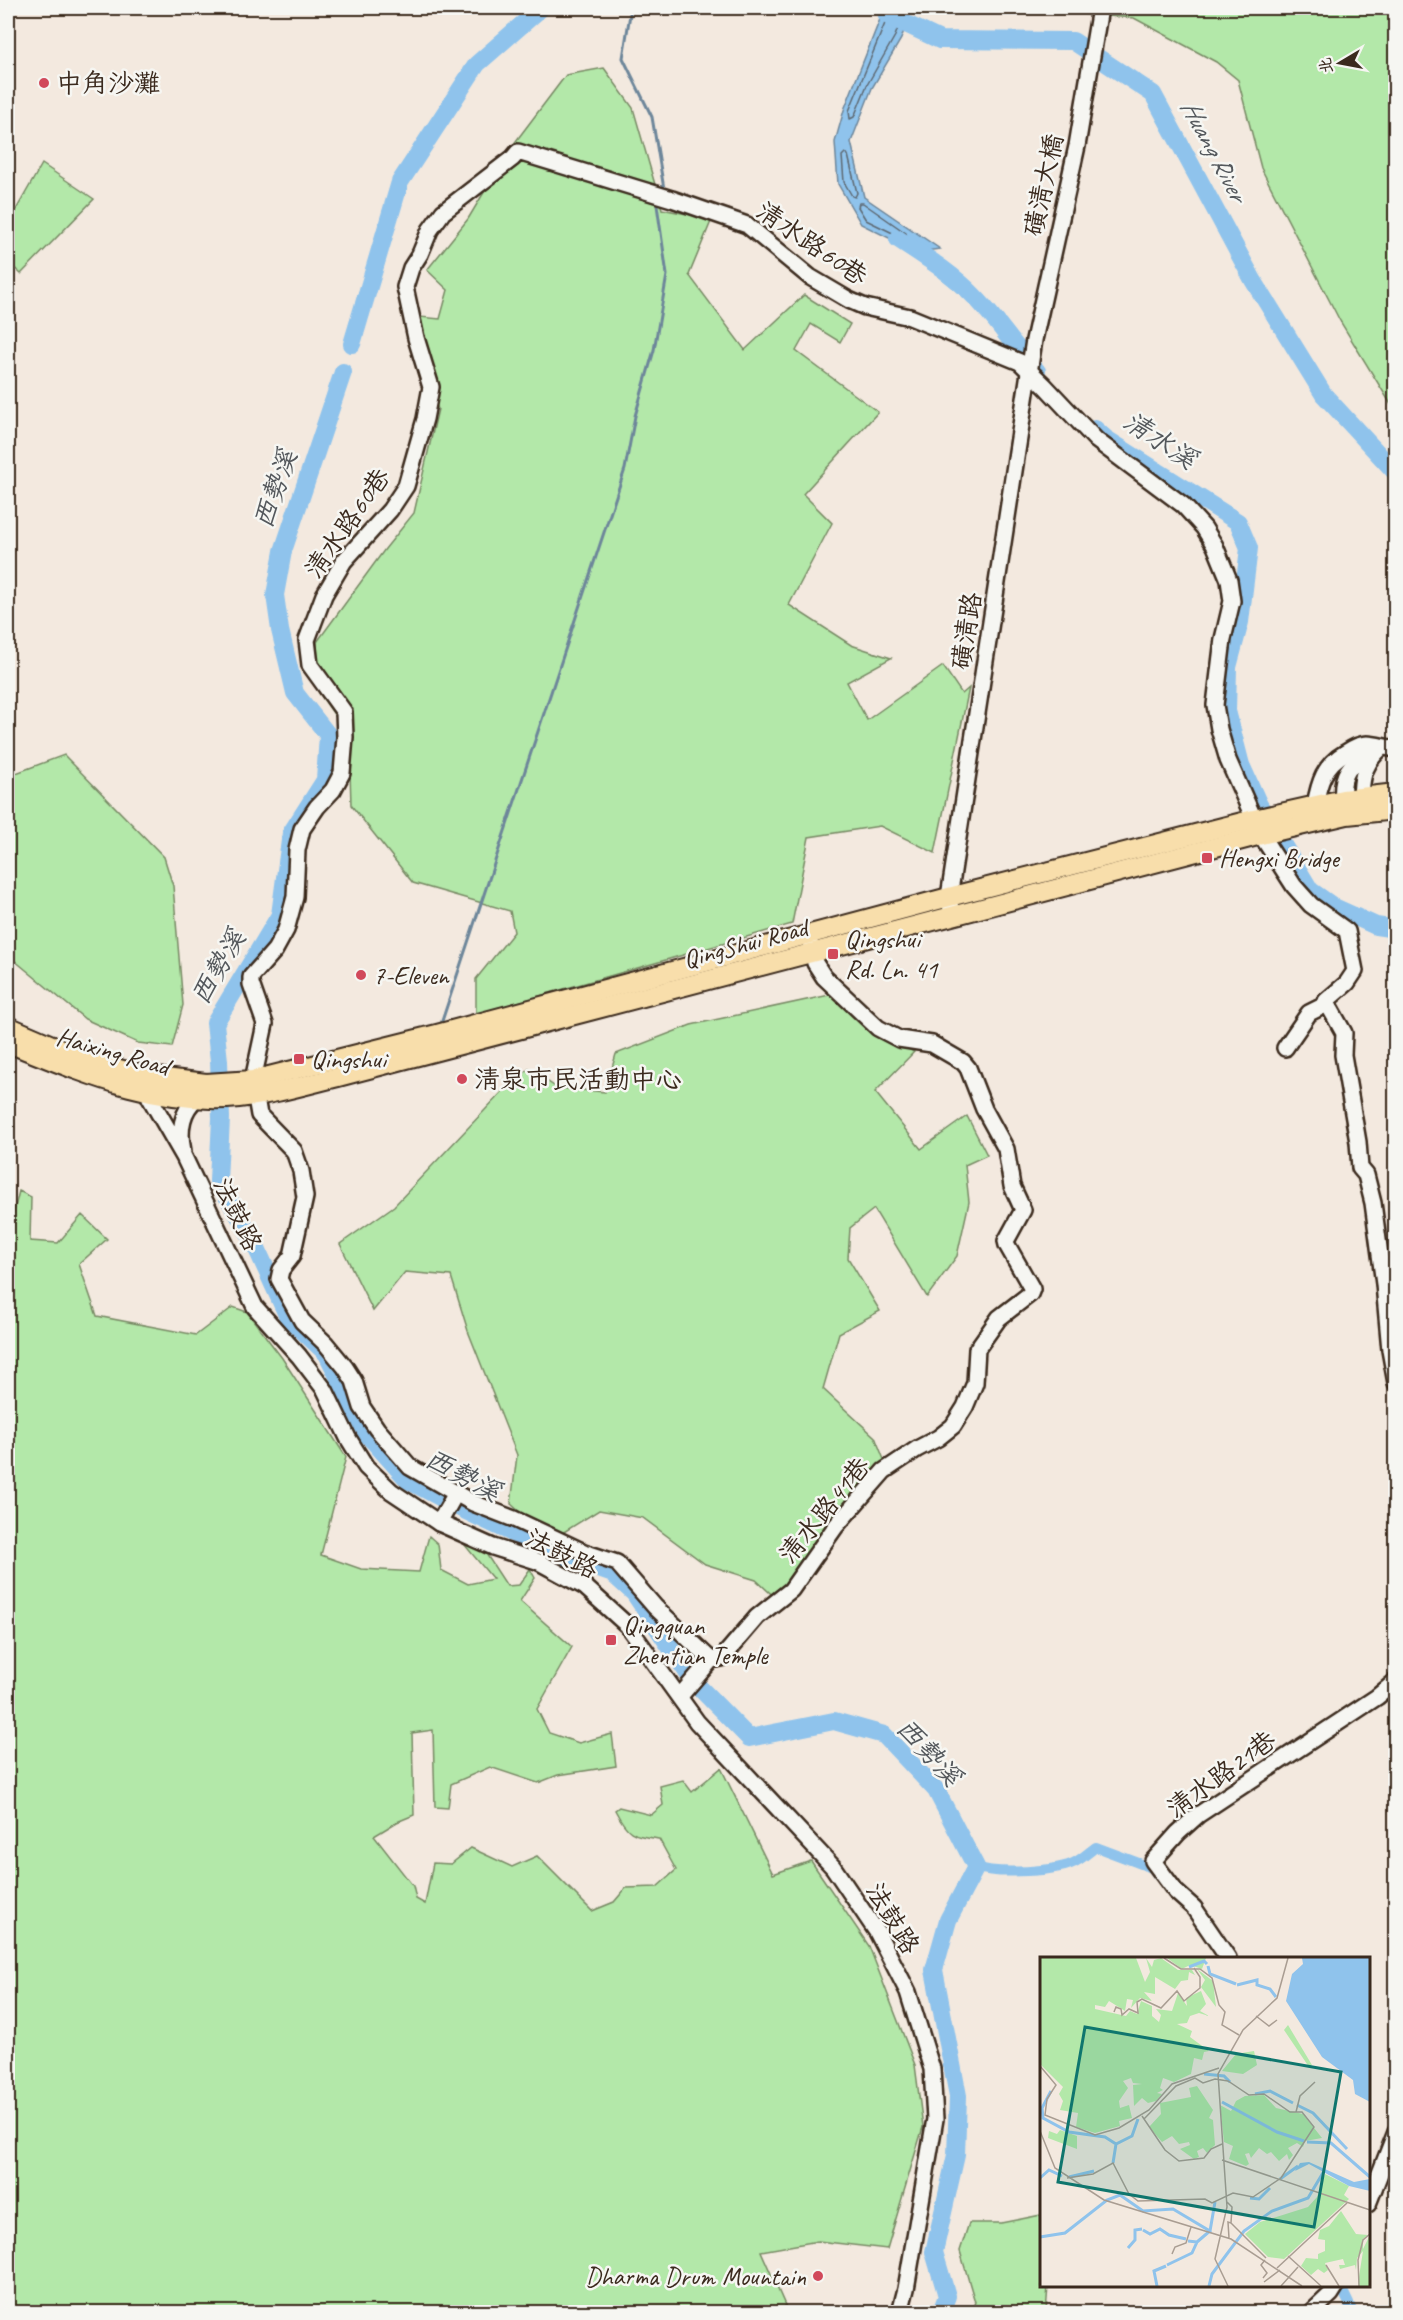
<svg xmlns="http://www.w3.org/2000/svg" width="1403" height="2320" viewBox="0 0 1403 2320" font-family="Caveat,'LXGW WenKai TC',sans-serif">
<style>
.green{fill:#b3e8a9;stroke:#778964;stroke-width:1.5}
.water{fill:#8fc3ec;stroke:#6d869a;stroke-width:1.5}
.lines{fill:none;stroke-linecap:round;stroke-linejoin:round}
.shore{stroke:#5d6770;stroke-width:1.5}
.stream{stroke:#6d869a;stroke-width:3}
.canal{stroke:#8fc3ec;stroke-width:10}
.river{stroke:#8fc3ec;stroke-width:18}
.minor-casing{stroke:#3b2a1e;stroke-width:20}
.major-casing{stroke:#3b2a1e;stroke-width:22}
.minor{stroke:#f6f6f2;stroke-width:15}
.major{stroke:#f8deab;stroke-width:18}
.poi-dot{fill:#d1495b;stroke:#f6f6f2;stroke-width:2}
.labels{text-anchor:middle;stroke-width:5;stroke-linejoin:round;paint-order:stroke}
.poi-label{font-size:26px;fill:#3b2a1e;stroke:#f6f6f2;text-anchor:start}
.street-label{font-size:26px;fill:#3b2a1e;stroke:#f6f6f2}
.water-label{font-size:27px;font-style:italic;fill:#54585c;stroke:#f6f6f2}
.inset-river{fill:none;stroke:#8fc3ec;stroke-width:3}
.inset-road{fill:none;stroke:#a99d92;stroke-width:1.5}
.view{fill:#0f766e;fill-opacity:0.15;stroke:#0f766e;stroke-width:3}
.inset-edge{fill:none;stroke:#3b2a1e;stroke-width:3}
</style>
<rect width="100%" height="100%" fill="#f3e9df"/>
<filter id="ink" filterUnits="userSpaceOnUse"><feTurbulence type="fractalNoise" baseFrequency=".0167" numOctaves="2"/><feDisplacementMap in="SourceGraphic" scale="12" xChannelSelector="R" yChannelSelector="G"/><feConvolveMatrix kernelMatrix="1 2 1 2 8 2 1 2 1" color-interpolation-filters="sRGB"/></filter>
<g filter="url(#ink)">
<g class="green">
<path d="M1000 8H1395V411L1340 321 1261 168 1238 80 1216 62 1134 18Z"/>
<path d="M604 68 633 108 662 209 712 219 689 275 745 350 804 295 850 324 840 342 811 324 796 351 878 412 803 494 832 523 789 605 851 645 891 658 847 682 867 720 943 666 962 694 969 688 935 853 880 826 809 837 792 924 476 1014V979L514 932 510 911 413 883 351 805 349 736 319 693 317 642 385 549 414 513 438 409 408 341 410 316 440 319 448 290 427 270 468 219 510 149 566 75Z"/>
<path d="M42 164 94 199 21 274 8 262V224Z"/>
<path d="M64 755 164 857 173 886 183 1005 172 1047 138 1043 85 1019 8 955V776Z"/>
<path d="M834 994 874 1032 914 1052 875 1092 921 1149 967 1116 987 1155 965 1165 969 1202 957 1256 927 1297 874 1209 850 1228 848 1258 880 1311 839 1333 823 1389 875 1437 885 1462 812 1545 781 1603 756 1580 705 1564 643 1518 599 1510 551 1540 511 1504 517 1455 468 1331 451 1276 405 1272 373 1311 340 1244 394 1206 503 1091 529 1069 557 1088 605 1092 616 1054 691 1025Z"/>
<path d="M19 1191 31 1197 30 1241 58 1243 82 1215 107 1239 79 1264 97 1316 196 1335 233 1307 247 1312 282 1358 346 1457 321 1555 361 1569 419 1572 429 1536 438 1544 441 1570 468 1584 493 1579 464 1544 481 1546 507 1586 519 1585 530 1569 535 1578 520 1601 572 1647 537 1709 549 1733 579 1743 612 1734 616 1766 558 1775 538 1783 490 1767 451 1784 448 1808 435 1807 433 1730 412 1733 414 1815 397 1822 374 1836 413 1886 416 1899 425 1904 433 1863 451 1864 471 1848 512 1867 537 1856 592 1911 614 1902 626 1888 657 1887 676 1870 659 1839C632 1835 628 1835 615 1810L619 1807 651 1815 663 1805 660 1786 683 1780 692 1792 721 1768 773 1874 811 1861 869 1946 915 2065 923 2127 887 2249 818 2241 761 2251 788 2312H8V1235Z"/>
<path d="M1041 2215 1042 2286H1048L1046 2312H971L975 2302 960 2251 969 2223H1001Z"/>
</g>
<path class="water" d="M882 8H912L901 39 872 88 851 142 864 197 940 249 917 252 861 224 838 184 835 142 844 110 882 14Z"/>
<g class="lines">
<g class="shore">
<path d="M888 8V16L849 111 850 119 854 117 867 85 895 36 906 8"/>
<path d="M845 153 848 155 857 193 855 197 852 196 844 182 842 156Z"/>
<path d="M859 203H863L906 233 907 237 903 238 866 220 858 207Z"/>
</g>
<g class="stream">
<path d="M631 8 623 58 652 117 664 189"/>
<path d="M440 1027 625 469 635 416 654 350 667 275 656 198"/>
</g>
<g class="canal">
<path d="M976 1867C996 1875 1059 1872 1077 1861 1084 1857 1090 1851 1096 1847L1152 1868 1158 1876"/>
<path d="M1343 2291 1351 2308 1350 2312"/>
</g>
<g class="river">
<path d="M888 8 887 15 940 40 1073 41 1153 94 1253 280 1324 395 1396 473"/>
<path d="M898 239C924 256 953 274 975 297 998 320 1014 348 1037 371"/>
<path d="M352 344 400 182 477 64 541 8"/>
<path d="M343 372 283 551 275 595 280 630 295 693 328 735 325 780 291 833 280 915 215 1023 219 1061 221 1118 218 1181 251 1236 288 1317 327 1354 367 1434 408 1480 462 1509 559 1555 613 1574 634 1593 693 1681 749 1738 834 1721 884 1735 936 1790 976 1867 948 1920 934 1970 958 2096 956 2155 934 2252 947 2296 941 2312"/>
<path d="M1095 429 1105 438 1238 522 1249 548 1240 622 1228 667 1227 711 1241 765 1259 805 1310 890 1334 907 1376 926 1396 929"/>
</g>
<g class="minor-casing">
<g id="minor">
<path d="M1315 805C1319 783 1324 765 1345 753 1351 749 1359 744 1367 744 1376 744 1386 748 1396 749"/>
<path d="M1362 807C1360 784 1362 766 1379 750"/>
<path d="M1345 808C1337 776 1349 760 1379 749"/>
<path d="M952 916 949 897 1034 340 1077 146 1100 8"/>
<path d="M1285 1048 1309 1013 1327 1004"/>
<path d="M149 1084 150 1098 184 1157 255 1307 299 1356 325 1390 348 1438 366 1467 391 1491 439 1523 493 1547 537 1561 585 1587 627 1625 697 1722 833 1867 877 1932 908 1992 932 2069 935 2119 906 2289 900 2312"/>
<path d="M183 1151C179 1132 181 1111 197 1098"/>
<path d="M439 1523 456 1493"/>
<path d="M711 1660 655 1607 617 1563 584 1552 514 1519 473 1503 410 1467 377 1429 362 1407 354 1381 345 1367 326 1344 302 1321 279 1279 281 1270 292 1256 305 1197 301 1171 294 1151 259 1115 253 1080 265 1024 251 984V977L275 950 286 930 295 897 297 850 302 829 317 807 333 790 342 773 345 737 344 712 310 665 307 640 324 595 344 561 390 510 406 486 425 419 431 387 416 338 405 287 411 268 420 254 430 230 443 212 513 158 518 152 672 199 747 225 810 277 849 300 865 307 910 317 1020 362 1045 386 1096 440 1183 505 1204 528 1215 546 1229 580 1232 601 1223 639 1215 705 1219 729 1228 760 1261 835 1294 886 1311 905 1347 931 1355 971 1347 983 1326 1001 1344 1033 1343 1055 1358 1142 1360 1168 1366 1175 1373 1203 1384 1284 1390 1350 1396 1383"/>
<path d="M680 1696 711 1660 722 1658 757 1617 791 1590 836 1526 884 1471 917 1449 938 1438 953 1426 965 1407 975 1383 977 1349 999 1318 1030 1294 1032 1289 1007 1245 1006 1241 1023 1210 1012 1186 1006 1149 984 1109 968 1068 963 1062 932 1044 899 1039 878 1028 824 977 815 963 810 942"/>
<path d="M1228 1958 1194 1908 1176 1892 1153 1861 1178 1833 1198 1815 1377 1697 1396 1681"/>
<path d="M1368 2204 1396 2132"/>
<path d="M1312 2312 1331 2294 1336 2286"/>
</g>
</g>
<g class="major-casing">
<g id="major">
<path d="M8 1026 94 1063 148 1076 206 1083 253 1080 437 1034 949 897 1254 819 1343 799 1396 793"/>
<path d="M8 1043C81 1072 157 1106 239 1098 272 1095 305 1085 338 1077L1261 835 1347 815 1396 810"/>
</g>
</g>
<use href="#minor" class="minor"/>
<use href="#major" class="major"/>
</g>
</g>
<g class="poi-dot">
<circle cx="44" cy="83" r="6"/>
<rect x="1201" y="852" width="12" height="12" rx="3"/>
<rect x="827" y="948" width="12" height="12" rx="3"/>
<circle cx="361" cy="975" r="6"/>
<rect x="293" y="1053" width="12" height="12" rx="3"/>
<circle cx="462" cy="1079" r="6"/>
<rect x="605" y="1634" width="12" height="12" rx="3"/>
<circle cx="818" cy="2276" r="6"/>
</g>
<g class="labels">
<g class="poi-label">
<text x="56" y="92">中角沙灘</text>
<text x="1219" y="867">Hengxi Bridge</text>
<text x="845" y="948">Qingshui<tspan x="845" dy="30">Rd. Ln. 41</tspan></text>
<text x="373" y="984">7-Eleven</text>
<text x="311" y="1068">Qingshui</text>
<text x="474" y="1088">清泉市民活動中心</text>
<text x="623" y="1634">Qingquan<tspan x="623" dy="30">Zhentian Temple</tspan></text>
<text x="806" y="2285" text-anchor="end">Dharma Drum Mountain</text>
</g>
<g class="street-label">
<text transform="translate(1043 185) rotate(-78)" y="9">磺清大橋</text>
<text transform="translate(812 243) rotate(34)" y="9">清水路60巷</text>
<text transform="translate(347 523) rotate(-55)" y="9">清水路60巷</text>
<text transform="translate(966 631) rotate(-81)" y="9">磺清路</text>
<text transform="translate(745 943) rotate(-15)" y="9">QingShui Road</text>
<text transform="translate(113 1051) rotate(16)" y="9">Haixing Road</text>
<text transform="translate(238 1214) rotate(64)" y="9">法鼓路</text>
<text transform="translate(824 1510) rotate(-51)" y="9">清水路41巷</text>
<text transform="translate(562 1553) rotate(27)" y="9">法鼓路</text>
<text transform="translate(1221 1774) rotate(-36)" y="9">清水路21巷</text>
<text transform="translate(893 1918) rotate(59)" y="9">法鼓路</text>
</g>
<g class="water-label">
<text transform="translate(1214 150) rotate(62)" y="9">Huang River</text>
<text transform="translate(1160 440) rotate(33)" y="9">清水溪</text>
<text transform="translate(275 489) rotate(-71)" y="9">西勢溪</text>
<text transform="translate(218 967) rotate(-60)" y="9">西勢溪</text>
<text transform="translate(463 1475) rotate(28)" y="9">西勢溪</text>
<text transform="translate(929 1752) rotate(47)" y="9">西勢溪</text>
</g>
</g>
<g transform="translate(1040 1957)">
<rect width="330" height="330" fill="#f3e9df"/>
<path d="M0 1H96L105 25 110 15 106 1 112 10 114 3 121 1 138 13H152L155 18 149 15 148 23 141 24 135 32 115 20V37L104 35 112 44 100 41 91 51 93 43 87 42 85 54 69 44 65 50 55 48V52L86 59 90 54 97 57 101 44 112 49V59L119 65 121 58 116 52 132 54 138 36 147 49 146 41 161 34 166 47 160 54 169 59 159 56 150 59 147 66 137 67 152 74 150 80 169 94 164 95 162 103 154 101 151 117 134 125 123 121 120 131 123 133 117 136 122 137 116 144 108 146 102 141 94 149 93 128 102 127 93 126 91 121 83 124 88 131 79 144 80 151 89 148 92 161 79 164 80 169 55 176 36 170 38 156 20 153 23 144 19 137 23 130 0 107ZM127 1H166L162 12 150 8 142 12ZM157 12 173 24 176 50 161 30 165 23ZM248 68 272 108 269 110 244 73ZM214 94 217 108 203 117 182 114 196 97ZM157 129 173 153 169 161 173 163 175 188 167 196 163 191 157 194 159 200 154 202 140 192 150 188 149 185 139 187 132 179 122 185 109 170 121 157 120 146 151 140 149 131ZM224 138 236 151 263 157 282 181 265 184 263 190 257 186 248 191 253 198 249 203 247 197 239 204 231 195 227 197 219 191 211 201 209 196 205 197 209 207 206 209 189 202 193 189 184 185 180 148 191 154 196 144 205 139ZM20 173 37 179V192L8 181 9 174 17 177ZM285 217 309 229 304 238 309 242 244 302 228 300 205 277 220 265 268 250 277 240ZM301 254 316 277 328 278 323 282V292L330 278V329H319L318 326 323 294 317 301 316 313 315 308 300 312 299 308H305L303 302 285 306 288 313 284 316 278 312 271 318 261 309 266 301 278 302V297L285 294V283L278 282 280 273 289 269Z" fill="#b3e8a9"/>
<path d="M262 1H330V145L315 137 313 123 282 100 246 44 252 17 263 7ZM269 205 314 225 330 222V234L309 229 269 207 255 214 260 206Z" fill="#8fc3ec"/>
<path class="inset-river" d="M168 9 170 17 196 27M149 10 164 4 167 7M197 28 217 23V28L230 32 236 40M164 117 184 119 190 125M11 134 2 151 3 161 29 175 65 180 76 187 92 179 98 162M215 137 230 134 253 146M182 145 237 175 264 184M257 148 273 156 307 192M267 185 291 186 330 220M73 206 76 187M29 220 54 214M0 221 9 213 22 219M240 222 258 209M210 241 219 242 230 231M103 273 110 277 120 272 129 278 146 282M0 280 25 276 67 243 80 238 103 254 133 252 170 274 175 245M157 285 171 273M88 291 95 283V273L102 272M127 308 152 296 157 285 148 284M117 329 114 314 126 309M169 329 172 317 204 274 232 254 268 241 284 214"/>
<path class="inset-road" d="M124 1 141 12H160L172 21 179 48 185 55 182 68 199 78M74 55 76 50 81 52 82 58 89 52 98 56 97 45 102 42 121 51 137 34 144 44 160 31V20L154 11M216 59 229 69 237 63M0 109 16 128 7 142 5 158 55 178 79 171 109 153 132 127 179 111M256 155 260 139 275 125M102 159 125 193 139 204 164 201 171 192 182 187M0 174 15 211 64 243 191 282 262 329M182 203 330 253M27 221 53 217 73 206 89 237 98 244 165 242 172 246 193 236 213 240 241 221 274 170 262 155H250L224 137 209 138 188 124 175 122 163 126 155 121 136 129 104 162M187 245 192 250 191 266 226 301M189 281 188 265 191 266M132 297 135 290 146 286 151 270M248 299 281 329M286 308 299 329M237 311 307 246M223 321 227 316 221 308 225 303M224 325 240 313M188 329 175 302 187 250 178 117 203 73 237 41 248 1M241 329 258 310M319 329 318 303 323 283 330 277"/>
<path class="view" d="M45 70 301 115 274 270 18 225Z"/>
<rect width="330" height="330" class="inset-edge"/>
</g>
<rect width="1403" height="2320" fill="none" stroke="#f6f6f2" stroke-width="30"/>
<rect x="15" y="15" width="1373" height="2290" fill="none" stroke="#3b2a1e" stroke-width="2" filter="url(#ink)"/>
<g transform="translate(1340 63) rotate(260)" stroke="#f6f6f2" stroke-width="4.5" paint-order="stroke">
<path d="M0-4.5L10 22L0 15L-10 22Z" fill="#3b2a1e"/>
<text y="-9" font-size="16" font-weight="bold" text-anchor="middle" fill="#3b2a1e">北</text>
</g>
</svg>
